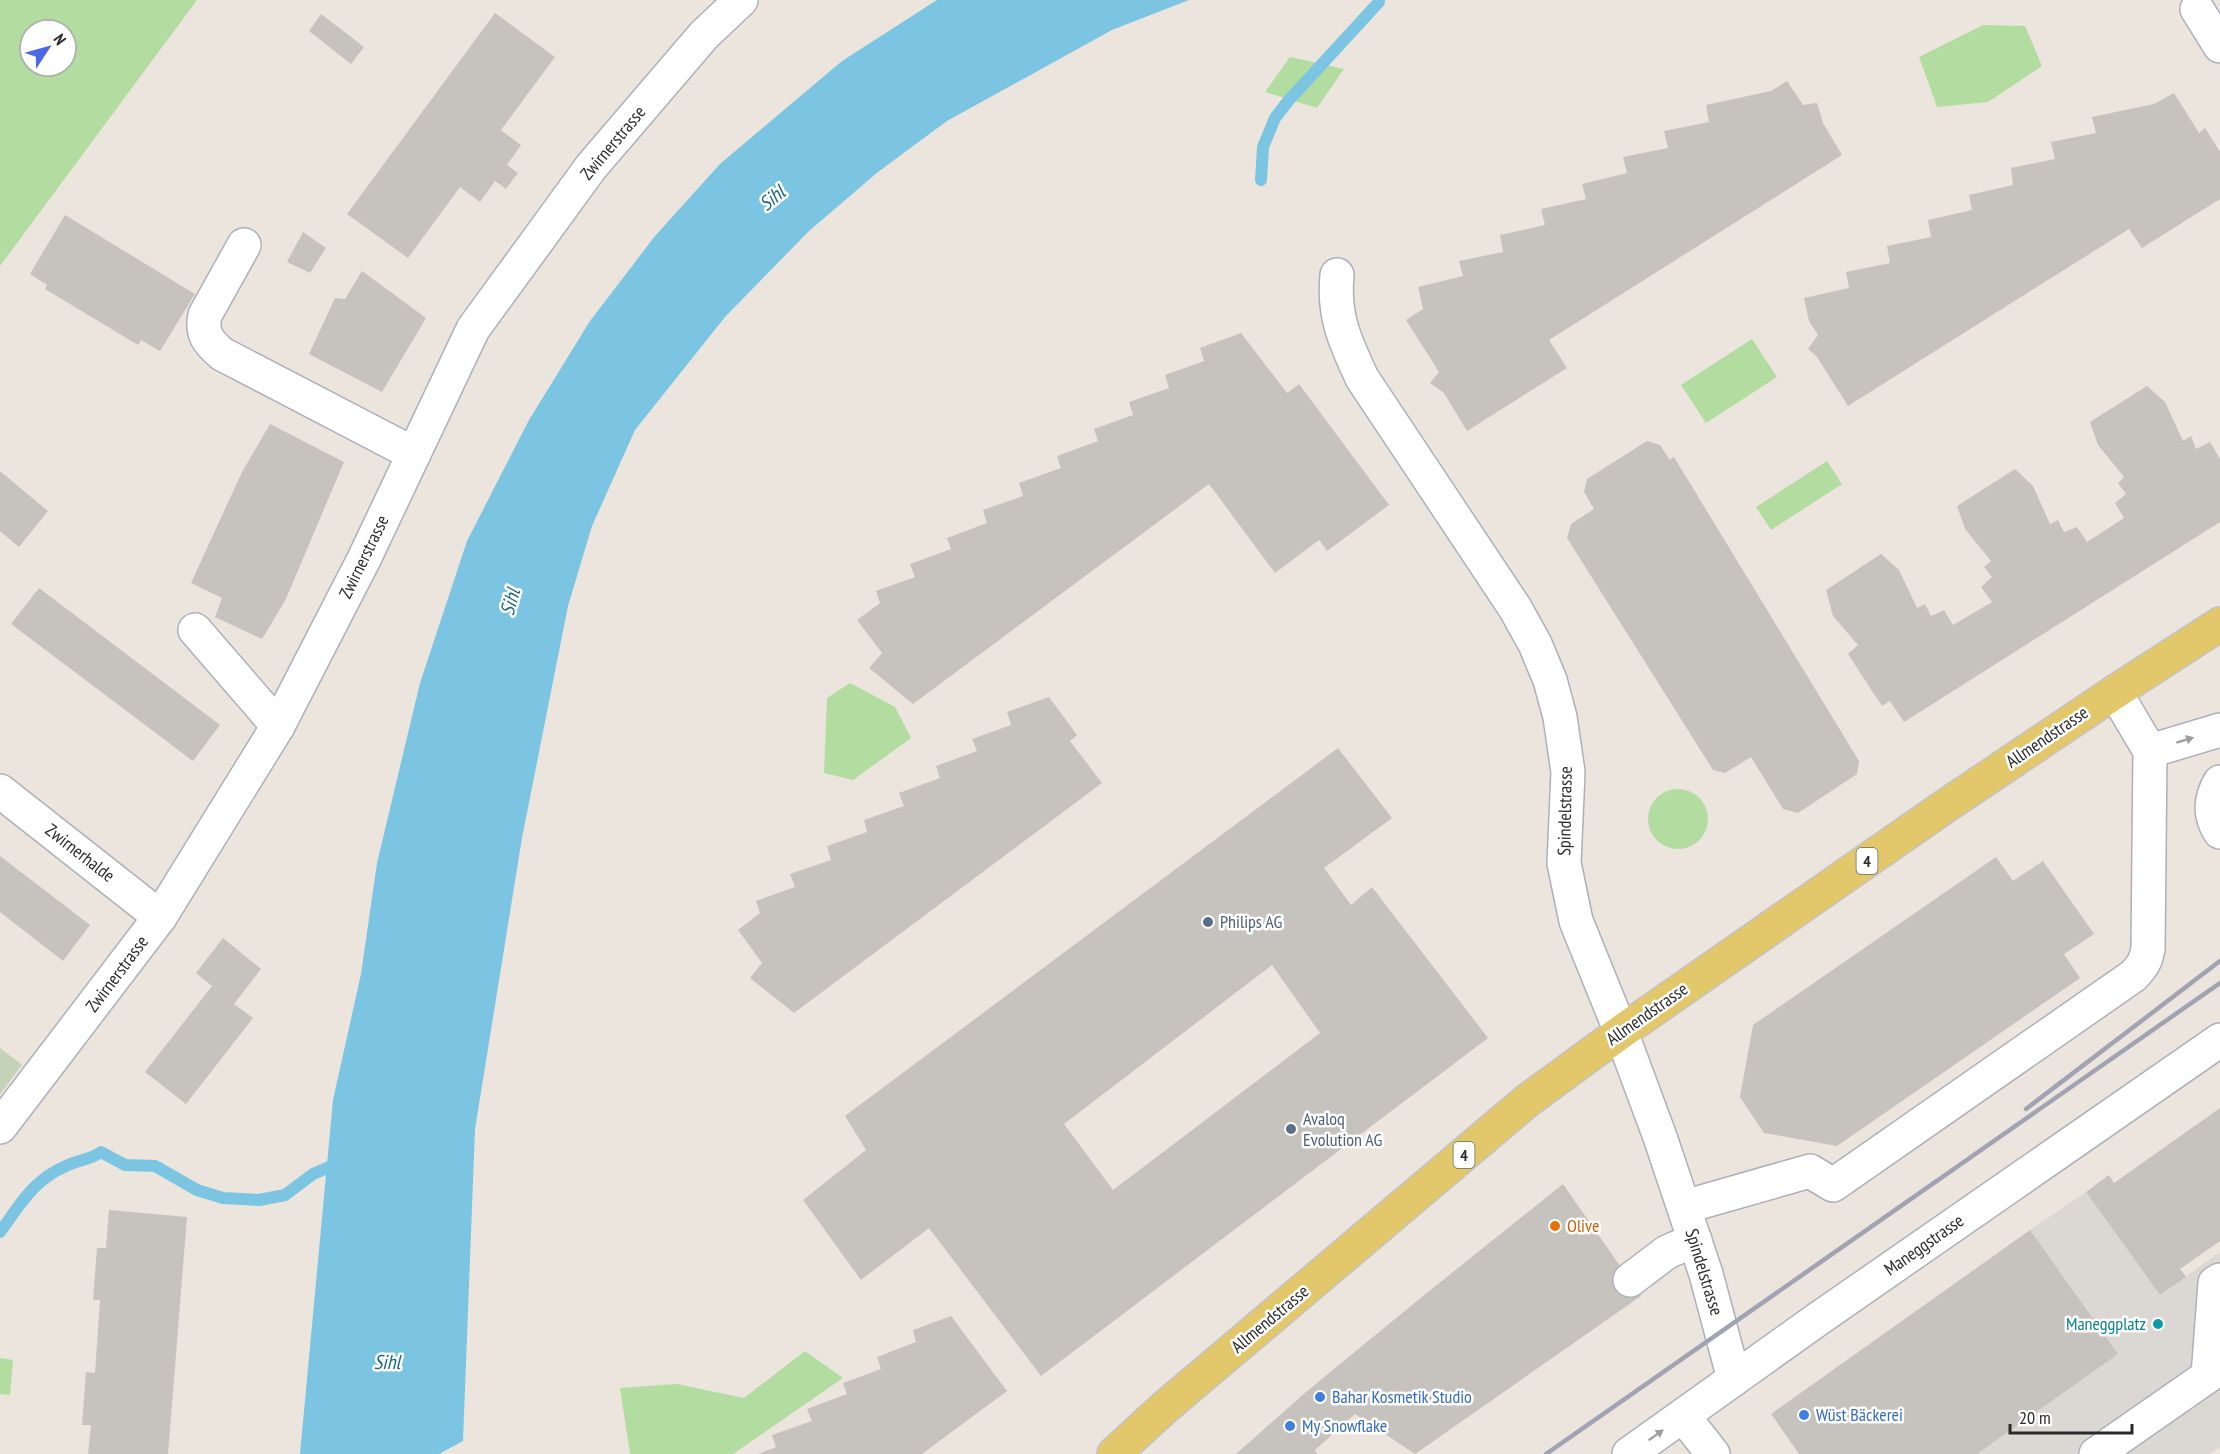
<svg xmlns="http://www.w3.org/2000/svg" width="2220" height="1454" viewBox="0 0 2220 1454" font-family="'PT Sans Narrow',sans-serif">
<style>
.green{fill:#b3dca0;fill-rule:evenodd}
.cemetery{fill:#c4d3b7}
.plaza{fill:#dbd8d4}
.water{fill:#7bc5e2}
.lines{fill:none;stroke-linecap:round;stroke-linejoin:round}
.stream{stroke:#7bc5e2;stroke-width:12}
.building{fill:#c6c2bd;fill-rule:evenodd}
.minor-casing{stroke:#aeb0b9;stroke-width:36}
.major-casing{stroke:#c3c3c3;stroke-width:36}
.minor{stroke:#fff;stroke-width:33}
.major{stroke:#e2c86b;stroke-width:33}
.rail{stroke:#a1a3b2;stroke-width:4.5}
.oneway{fill:#9f9f9f}
.service-dot{fill:#5c6f8a;stroke:#fff;stroke-width:2}
.food-dot{fill:#e8710a;stroke:#fff;stroke-width:2}
.culture-dot{fill:#0f9aa8;stroke:#fff;stroke-width:2}
.shop-dot{fill:#3f7fe0;stroke:#fff;stroke-width:2}
.labels{text-anchor:middle;stroke-width:5;stroke-linejoin:round;paint-order:stroke}
.shield{fill:#fff;stroke:#6a6a6a;stroke-width:1.5}
.shield-label{font-size:16px;font-weight:bold;fill:#2a2a2a}
.street-label{font-size:18px;fill:#2a2a2a;stroke:#fff}
.service-label{font-size:18px;fill:#4e5e75;stroke:#fff;text-anchor:start}
.food-label{font-size:18px;fill:#c56008;stroke:#fff;text-anchor:start}
.culture-label{font-size:18px;fill:#0d838f;stroke:#fff;text-anchor:end}
.shop-label{font-size:18px;fill:#366cbe;stroke:#fff;text-anchor:start}
.water-label{font-size:20px;font-style:italic;fill:#1b648d;stroke:#fff}
</style>
<rect width="100%" height="100%" fill="#ebe5de"/>
<g class="green">
<path d="M0 0H197L0 266ZM30 30H66V66H30Z"/>
<path d="M1983 25 2025 26 2042 66 1988 102 1937 107 1919 57Z"/>
<path d="M1290 57 1344 69 1317 108 1265 92Z"/>
<path d="M1752 339 1777 377 1706 423 1681 385Z"/>
<path d="M1827 461 1842 484 1771 530 1756 507Z"/>
<path d="M850 683 895 707 911 738 853 780 824 773 827 698Z"/>
<circle cx="1678" cy="819" r="30"/>
<path d="M805 1351 843 1378 733 1454H630L620 1388 677 1384 744 1398Z"/>
<path d="M0 1358 13 1360 10 1395 0 1394Z"/>
</g>
<path class="cemetery" d="M0 1048 22 1065 0 1094Z"/>
<path class="plaza" d="M2086 1192 2160 1295 2220 1252V1447L2209 1454H1977L2030 1230Z"/>
<path class="water" d="M937 0H1189L1112 30 947 121 878 172 809 231 725 317 635 430 592 526 568 606 522 838 475 1129 463 1441 439 1454H300L333 1100 361 974 377 863 420 683 467 541 529 420 590 321 655 236 720 164 842 61Z"/>
<g class="lines">
<g class="stream">
<path d="M1261 180 1263 147 1275 118 1289 100 1379 2"/>
<path d="M0 1232C20 1205 33 1180 66 1166 78 1160 90 1160 101 1152L125 1165 155 1166 197 1190 223 1198 259 1200 285 1195 313 1174 341 1162"/>
</g>
</g>
<g class="building">
<path d="M495 13 555 57 501 130 521 145 507 165 518 173 506 189 495 181 480 202 460 187 408 258 347 214Z"/>
<path d="M321 14 364 47 351 64 309 31Z"/>
<path d="M1787 81 1803 105 1817 103 1823 123 1842 155 1549 340 1567 368 1467 431 1444 393 1430 383 1439 372 1406 320 1423 309 1418 287 1463 276 1459 261 1503 252 1500 235 1545 225 1541 209 1586 199 1582 184 1627 173 1623 157 1668 148 1664 131 1709 122 1706 105 1771 91Z"/>
<path d="M2174 93 2199 133 2205 128 2220 152V199L2142 248 2129 229 1848 406 1817 357 1808 349 1818 335 1809 321 1804 298 1849 288 1846 272 1890 263 1887 246 1931 237 1928 220 1972 210 1969 195 2013 185 2011 168 2055 159 2051 142 2096 133 2092 117 2154 104Z"/>
<path d="M65 215 195 294 160 351 141 340 138 345 45 289 47 285 30 274Z"/>
<path d="M303 232 326 248 310 273 287 262Z"/>
<path d="M362 271 426 318 382 392 309 354 335 298 345 299Z"/>
<path d="M1241 333 1287 393 1299 384 1389 505 1327 551 1319 540 1275 573 1209 484 913 704 869 668 882 653 857 620 880 603 876 591 915 577 910 564 951 549 947 538 987 523 983 510 1023 496 1019 483 1061 468 1057 456 1098 441 1094 429 1133 415 1129 402 1169 388 1165 375 1204 361 1200 348Z"/>
<path d="M2147 386 2165 402 2183 441 2191 436 2196 449 2210 442 2220 459V522L1904 722 1890 701 1882 706 1848 654 1858 645 1833 616 1826 590 1881 554 1899 570 1917 608 1925 604 1931 616 1944 610 1953 625 1992 602 1981 587 1992 577 1984 567 1991 561 1965 529 1957 506 2015 469 2033 486 2050 524 2058 520 2064 532 2077 527 2087 542 2104 531 2124 518 2115 503 2126 494 2118 483 2124 477 2098 445 2090 422Z"/>
<path d="M270 424 344 462 285 601 262 639 215 617 222 598 191 583 242 472Z"/>
<path d="M1647 441 1660 445 1670 460 1674 457 1859 761 1857 774 1798 813 1783 809 1751 757 1725 773 1713 770 1567 538 1571 524 1594 509 1584 492 1587 479Z"/>
<path d="M0 471 48 511 19 547 0 531Z"/>
<path d="M39 588 220 725 193 761 11 624Z"/>
<path d="M1049 697 1077 735 1070 741 1102 783 794 1013 750 978 762 963 738 930 760 913 756 901 795 887 790 874 831 860 827 846 867 832 864 820 904 806 899 793 940 778 936 766 977 751 972 739 1011 725 1007 712Z"/>
<path d="M1338 748 1392 818 1324 868 1351 905 1372 887 1488 1038 1041 1376 929 1228 861 1280 803 1200 866 1150 845 1116ZM1272 965 1320 1033 1113 1190 1064 1124Z"/>
<path d="M0 856 90 925 63 961 0 912Z"/>
<path d="M1996 857 2013 881 2043 861 2094 934 2064 954 2080 978 1837 1146 1764 1133 1740 1097 1753 1025Z"/>
<path d="M223 938 261 969 234 1004 253 1018 186 1104 145 1072 212 986 196 973Z"/>
<path d="M2220 1108V1241L2180 1269 2186 1277 2160 1295 2086 1192 2109 1175 2114 1183Z"/>
<path d="M1563 1184 1641 1296 1415 1454 1355 1414 1315 1450 1317 1454H1236L1306 1392 1423 1296Z"/>
<path d="M109 1210 187 1217 168 1454H88L91 1425H82L86 1372 95 1373 100 1300H93L97 1248H106Z"/>
<path d="M2030 1230 2118 1354 1977 1454H1799L1771 1414Z"/>
<path d="M951 1316 1007 1391 922 1454H758L776 1447 772 1435 812 1421 807 1409 847 1394 843 1383 881 1369 877 1357 916 1342 913 1330Z"/>
</g>
<g class="lines">
<g class="minor-casing">
<g id="minor">
<path d="M2197 9 2220 46"/>
<path d="M244 245 205 315C201 334 208 342 222 354L414 454"/>
<path d="M1337 275C1333 317 1345 341 1362 378L1515 608 1535 644 1550 680 1560 717 1568 772 1564 863 1576 921 1621 1032 1660 1137 1706 1274 1734 1379"/>
<path d="M195 630 278 726"/>
<path d="M2150 751 2220 730"/>
<path d="M2220 782C2210 799 2209 815 2220 832"/>
<path d="M0 791 160 917"/>
<path d="M0 1127 160 917 278 726 364 559 473 329 591 167 704 35 741 0"/>
<path d="M1684 1207 1810 1171 1833 1185 2133 976C2142 967 2146 961 2148 949L2150 751 2115 692"/>
<path d="M1630 1280 1667 1252 1695 1240"/>
<path d="M1683 1416 1713 1454"/>
<path d="M1629 1454 1818 1319 2220 1040"/>
<path d="M2096 1454 2208 1376 2215 1283 2220 1280"/>
</g>
</g>
<g class="major-casing">
<path id="major" d="M1114 1454 1164 1408 1528 1100 1621 1032 1944 807 2115 692 2220 624"/>
</g>
<use href="#minor" class="minor"/>
<use href="#major" class="major"/>
<g class="rail">
<path d="M2026 1109 2220 961"/>
<path d="M1546 1454 2220 983"/>
</g>
</g>
<defs><path id="oneway-solid" d="M-6-.8H1V-3.2L6.5 0L1 3.2V.8H-6Z" transform="scale(1.5)"/></defs>
<g class="oneway">
<use href="#oneway-solid" transform="translate(2185 740) rotate(-17)"/>
<use href="#oneway-solid" transform="translate(1656 1435) rotate(-35)"/>
</g>
<g class="service-dot">
<circle cx="1208" cy="922" r="6"/>
<circle cx="1291" cy="1129" r="6"/>
</g>
<circle class="food-dot" cx="1555" cy="1226" r="6"/>
<circle class="culture-dot" cx="2158" cy="1324" r="6"/>
<g class="shop-dot">
<circle cx="1320" cy="1397" r="6"/>
<circle cx="1804" cy="1415" r="6"/>
<circle cx="1290" cy="1426" r="6"/>
</g>
<g class="labels">
<g class="shield">
<rect x="1856.5" y="848" width="21" height="26" rx="4.5"/>
<rect x="1453.5" y="1142" width="21" height="26" rx="4.5"/>
</g>
<g class="shield-label">
<text x="1867" y="867">4</text>
<text x="1464" y="1161">4</text>
</g>
<g class="street-label">
<text transform="translate(613 143) rotate(-50)" y="6">Zwirnerstrasse</text>
<text transform="translate(364 557) rotate(-64)" y="6">Zwirnerstrasse</text>
<text transform="translate(2047 737) rotate(-34)" y="6">Allmendstrasse</text>
<text transform="translate(1565 811) rotate(-89)" y="6">Spindelstrasse</text>
<text transform="translate(80 853) rotate(38)" y="6">Zwirnerhalde</text>
<text transform="translate(117 974) rotate(-53)" y="6">Zwirnerstrasse</text>
<text transform="translate(1647 1014) rotate(-35)" y="6">Allmendstrasse</text>
<text transform="translate(1924 1245) rotate(-35)" y="6">Maneggstrasse</text>
<text transform="translate(1704 1272) rotate(73)" y="6">Spindelstrasse</text>
<text transform="translate(1270 1319) rotate(-40)" y="6">Allmendstrasse</text>
</g>
<g class="service-label">
<text x="1220" y="928">Philips AG</text>
<text x="1303" y="1125">Avaloq<tspan x="1303" dy="21">Evolution AG</tspan></text>
</g>
<g class="food-label">
<text x="1567" y="1232">Olive</text>
</g>
<g class="culture-label">
<text x="2146" y="1330">Maneggplatz</text>
</g>
<g class="shop-label">
<text x="1332" y="1403">Bahar Kosmetik Studio</text>
<text x="1816" y="1421">Wüst Bäckerei</text>
<text x="1302" y="1432">My Snowflake</text>
</g>
<g class="water-label">
<text transform="translate(772 198) rotate(-40)" y="7">Sihl</text>
<text transform="translate(510 602) rotate(-75)" y="7">Sihl</text>
<text x="387" y="1369">Sihl</text>
</g>
</g>
<g transform="translate(48 48) rotate(54)"><circle r="28" fill="#ffffff" stroke="#aaaaaa" stroke-width="1.5"/>
<path d="M0-4.5L10 22L0 15L-10 22Z" fill="#4e69e7"/>
<text y="-9" font-size="16" font-weight="bold" text-anchor="middle" fill="#2a2a2a">N</text>
</g>
<path d="M2010 1424v9h122v-9" fill="none" stroke="#2a2a2a" stroke-width="3"/>
<text x="2019" y="1424" font-size="18" fill="#2a2a2a" stroke="#ffffff" stroke-width="4.5" paint-order="stroke">20 m</text>
</svg>
